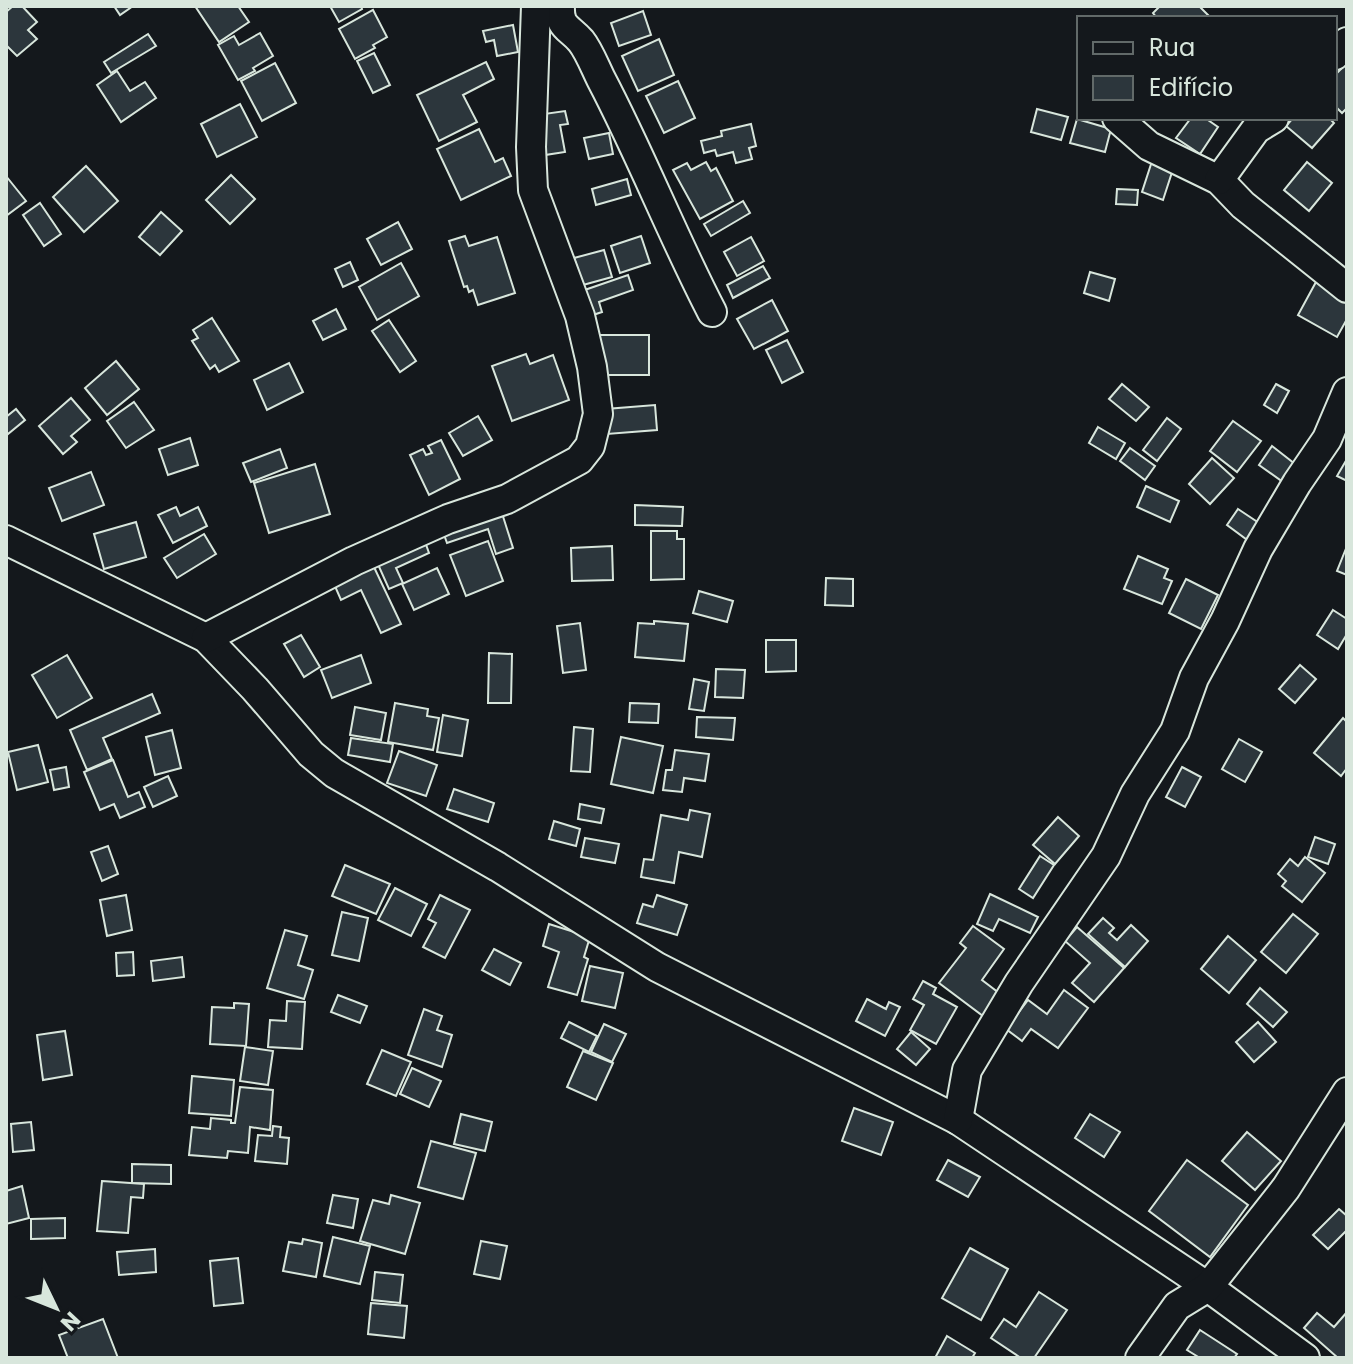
<svg xmlns="http://www.w3.org/2000/svg" width="1353" height="1364" viewBox="0 0 1353 1364" font-family="Poppins,sans-serif">
<style>
.building{fill:#2c363c;stroke:#d8e6dc;stroke-width:2}
.lines{fill:none;stroke-linecap:round;stroke-linejoin:round}
.minor-casing{stroke:#d8e6dc;stroke-width:32}
.minor{stroke:#14181c;stroke-width:28}
</style>
<rect width="100%" height="100%" fill="#14181c"/>
<g class="building">
<path d="M13 6H22L37 22 28 30 37 39 17 56 6 45V12Z"/>
<path d="M114 6H133L120 15Z"/>
<path d="M195 6H238L249 22 219 42Z"/>
<path d="M330 6H361L362 9 339 22Z"/>
<path d="M1160 6H1199L1211 18H1157L1153 13Z"/>
<path d="M373 10 387 37 373 45 375 48 355 59 339 29Z"/>
<path d="M643 11 651 35 619 46 611 23Z"/>
<path d="M513 25 518 52 497 56 494 40 486 42 483 31Z"/>
<path d="M260 33 273 56 253 68 255 71 238 80 218 45 234 36 239 45Z"/>
<path d="M148 34 156 46 111 73 104 62Z"/>
<path d="M659 39 674 75 638 91 622 56Z"/>
<path d="M374 53 390 85 373 93 357 61Z"/>
<path d="M1347 53V108L1342 113 1335 106V75L1342 68 1337 63Z"/>
<path d="M486 62 494 79 463 95 477 122 439 141 417 95Z"/>
<path d="M275 63 296 103 262 121 241 81Z"/>
<path d="M117 71 130 91 145 82 156 98 121 122 97 85Z"/>
<path d="M678 81 695 118 664 133 646 96Z"/>
<path d="M240 104 257 137 217 157 201 124Z"/>
<path d="M1037 109 1068 117 1061 140 1031 132Z"/>
<path d="M565 111 568 124 560 125 565 152 545 155 537 115Z"/>
<path d="M1191 118H1205L1218 127 1200 154 1176 138Z"/>
<path d="M1293 118H1329L1334 123 1312 148 1286 126Z"/>
<path d="M1077 119 1111 129 1105 152 1070 143Z"/>
<path d="M751 124 756 146 749 148 752 159 736 163 733 152 717 156 715 150 704 153 701 141 722 136 721 131Z"/>
<path d="M479 129 495 162 503 158 511 176 461 200 437 149Z"/>
<path d="M609 133 613 154 589 159 584 138Z"/>
<path d="M1153 158 1174 166 1163 200 1142 192Z"/>
<path d="M706 162 711 171 716 168 733 201 700 219 673 170 687 163 691 170Z"/>
<path d="M1307 162 1332 183 1309 211 1284 190Z"/>
<path d="M86 166 118 201 84 232 53 197Z"/>
<path d="M231 175 255 199 230 224 206 200Z"/>
<path d="M6 176 26 201 6 216Z"/>
<path d="M627 179 631 195 596 205 592 189Z"/>
<path d="M1117 189 1138 190 1137 205 1116 204Z"/>
<path d="M743 201 750 213 711 236 704 224Z"/>
<path d="M40 203 61 234 44 246 23 215Z"/>
<path d="M161 212 182 231 160 255 139 237Z"/>
<path d="M398 222 412 249 381 265 367 239Z"/>
<path d="M465 236 469 246 497 237 515 293 478 305 473 290 469 292 467 286 464 287 449 241Z"/>
<path d="M641 236 650 263 620 273 611 246Z"/>
<path d="M751 237 764 261 737 276 724 252Z"/>
<path d="M604 250 612 277 583 285 574 258Z"/>
<path d="M350 262 358 280 343 287 335 269Z"/>
<path d="M401 263 419 296 377 320 359 287Z"/>
<path d="M763 266 770 278 733 298 727 285Z"/>
<path d="M1090 272 1115 279 1109 301 1084 293Z"/>
<path d="M628 275 633 290 599 302 602 312 584 318 576 293Z"/>
<path d="M1316 282 1347 300V319L1337 337 1298 315Z"/>
<path d="M772 300 788 331 754 349 737 319Z"/>
<path d="M336 309 346 329 323 340 313 321Z"/>
<path d="M212 318 239 361 219 372 215 365 210 369 192 341 198 338 193 330Z"/>
<path d="M389 320 416 361 400 372 372 331Z"/>
<path d="M599 335H649V375H598Z"/>
<path d="M787 340 803 372 782 383 766 350Z"/>
<path d="M526 354 530 364 553 355 569 400 512 421 492 366Z"/>
<path d="M116 361 139 389 107 415 85 388Z"/>
<path d="M289 363 303 392 267 410 254 380Z"/>
<path d="M1122 384 1149 407 1136 421 1109 399Z"/>
<path d="M1276 384 1289 391 1277 413 1264 405Z"/>
<path d="M71 398 90 420 71 436 77 442 63 454 39 426Z"/>
<path d="M134 402 154 430 126 448 107 421Z"/>
<path d="M655 405 657 430 607 434 606 409Z"/>
<path d="M16 409 25 420 8 434 6 431V417Z"/>
<path d="M478 416 492 440 463 456 449 433Z"/>
<path d="M1167 418 1181 429 1157 461 1143 450Z"/>
<path d="M1233 421 1261 441 1237 472 1210 451Z"/>
<path d="M1098 427 1125 443 1116 459 1089 443Z"/>
<path d="M190 438 198 465 168 475 159 449Z"/>
<path d="M441 440 460 479 429 495 410 455 423 449 426 455 432 453 428 446Z"/>
<path d="M1272 446 1295 464 1283 482 1259 465Z"/>
<path d="M1130 448 1155 466 1145 480 1120 461Z"/>
<path d="M280 449 287 468 251 482 243 463Z"/>
<path d="M1212 458 1234 478 1210 504 1189 484Z"/>
<path d="M1347 459V481L1337 476Z"/>
<path d="M315 464 330 514 269 533 254 483Z"/>
<path d="M91 472 104 505 62 521 49 488Z"/>
<path d="M1146 486 1179 501 1170 522 1137 507Z"/>
<path d="M635 505 683 507 682 526 635 525Z"/>
<path d="M176 507 180 516 198 507 207 526 173 543 158 515Z"/>
<path d="M1238 509 1262 525 1250 542 1227 525Z"/>
<path d="M501 510 513 548 496 554 488 529 447 543 442 529Z"/>
<path d="M136 522 146 557 104 569 94 534Z"/>
<path d="M651 531H677V539H684V579L651 580Z"/>
<path d="M204 534 216 554 177 578 164 558Z"/>
<path d="M424 539 429 553 396 568 403 583 389 589 376 560Z"/>
<path d="M488 541 503 581 466 596 450 555Z"/>
<path d="M612 546 613 580 572 581 571 548Z"/>
<path d="M1347 546V575L1337 571Z"/>
<path d="M1138 556 1168 569 1164 578 1172 581 1162 604 1124 589Z"/>
<path d="M373 565 401 624 381 633 361 590 341 600 334 584Z"/>
<path d="M437 568 449 594 414 610 402 584Z"/>
<path d="M826 578 853 579V606L825 605Z"/>
<path d="M1186 579 1218 595 1201 629 1169 613Z"/>
<path d="M699 591 733 601 727 622 693 613Z"/>
<path d="M1333 610 1347 619V634L1338 649 1317 635Z"/>
<path d="M654 621 688 624 684 661 635 657 638 623 654 624Z"/>
<path d="M580 623 586 670 563 673 557 626Z"/>
<path d="M301 635 320 667 304 677 284 644Z"/>
<path d="M766 640H796V671L766 672Z"/>
<path d="M489 653 512 654 511 703H488Z"/>
<path d="M67 655 92 698 57 718 32 675Z"/>
<path d="M361 655 371 683 332 698 321 670Z"/>
<path d="M1300 665 1316 679 1295 703 1279 689Z"/>
<path d="M716 669 745 670 743 698 715 697Z"/>
<path d="M694 679 709 682 704 711 689 709Z"/>
<path d="M152 694 160 713 103 738 112 759 87 770 70 730Z"/>
<path d="M395 703 428 709 427 716 439 718 433 750 388 742Z"/>
<path d="M630 703 659 704 658 723 629 722Z"/>
<path d="M355 707 386 713 381 740 350 735Z"/>
<path d="M443 715 468 720 462 756 437 752Z"/>
<path d="M697 717 735 718 733 740 696 737Z"/>
<path d="M1343 718 1347 722V768L1341 776 1314 753Z"/>
<path d="M574 727 593 729 590 772 571 771Z"/>
<path d="M172 730 181 768 155 775 146 737Z"/>
<path d="M621 737 663 746 653 793 611 784Z"/>
<path d="M351 738 393 744 390 762 348 755Z"/>
<path d="M1239 739 1262 752 1245 782 1222 769Z"/>
<path d="M38 745 48 782 17 790 8 752Z"/>
<path d="M675 750 709 754 705 781 684 778 682 792 663 790 666 770H672Z"/>
<path d="M399 751 437 765 426 796 387 783Z"/>
<path d="M113 760 128 797 139 792 145 807 120 818 114 804 100 810 84 772Z"/>
<path d="M66 767 69 787 54 790 50 770Z"/>
<path d="M1182 767 1201 777 1185 807 1166 797Z"/>
<path d="M168 776 177 796 153 807 144 787Z"/>
<path d="M454 789 494 803 488 822 447 809Z"/>
<path d="M580 804 604 809 601 823 578 819Z"/>
<path d="M690 810 710 814 702 857 679 852 674 883 641 877 644 859 653 860 661 815 688 820Z"/>
<path d="M1058 817 1079 836 1055 864 1033 845Z"/>
<path d="M554 821 580 829 576 846 549 839Z"/>
<path d="M1315 837 1335 844 1328 864 1308 857Z"/>
<path d="M585 838 619 844 615 863 581 857Z"/>
<path d="M108 846 118 874 102 881 91 852Z"/>
<path d="M1040 856 1054 865 1033 898 1019 889Z"/>
<path d="M1305 857 1325 873 1302 902 1282 886 1286 881 1278 874 1290 859 1298 866Z"/>
<path d="M345 865 390 884 376 914 332 896Z"/>
<path d="M395 888 427 904 411 936 378 920Z"/>
<path d="M990 894 1038 917 1030 933 999 919 993 931 977 924Z"/>
<path d="M126 895 132 930 107 936 100 900Z"/>
<path d="M440 895 470 910 445 958 423 947 436 923 428 919Z"/>
<path d="M657 895 687 905 677 935 637 923 643 904 653 907Z"/>
<path d="M342 912 368 918 359 961 332 955Z"/>
<path d="M1293 914 1318 934 1286 973 1261 952Z"/>
<path d="M1103 918 1114 928 1109 933 1117 940 1131 925 1148 941 1125 967 1088 934Z"/>
<path d="M549 924 590 937 584 957 588 959 577 995 548 987 559 952 543 946Z"/>
<path d="M973 926 1004 949 982 980 999 993 983 1016 939 983 966 948 960 943Z"/>
<path d="M1077 927 1124 968 1094 1002 1072 983 1090 963 1065 941Z"/>
<path d="M285 930 307 936 298 965 313 970 304 999 267 988Z"/>
<path d="M1228 936 1256 960 1229 993 1201 969Z"/>
<path d="M494 949 521 963 510 985 482 970Z"/>
<path d="M133 952 134 975 117 976 116 953Z"/>
<path d="M182 957 184 977 153 981 151 961Z"/>
<path d="M590 966 623 973 615 1008 582 1001Z"/>
<path d="M923 981 936 988 933 994 957 1007 936 1044 910 1030 924 1005 913 999Z"/>
<path d="M1260 988 1287 1012 1273 1027 1247 1004Z"/>
<path d="M1064 990 1088 1008 1058 1048 1031 1029 1022 1041 1006 1029 1028 1000 1047 1014Z"/>
<path d="M338 995 367 1006 360 1023 331 1012Z"/>
<path d="M867 999 886 1009 889 1002 900 1007 885 1036 856 1021Z"/>
<path d="M287 1001 305 1002 302 1049 268 1047 270 1020 286 1021Z"/>
<path d="M234 1003 249 1004 246 1046 210 1044 212 1007 234 1008Z"/>
<path d="M424 1009 442 1016 437 1030 452 1035 442 1067 408 1055Z"/>
<path d="M569 1022 597 1036 589 1052 561 1038Z"/>
<path d="M1258 1022 1276 1042 1254 1062 1236 1042Z"/>
<path d="M604 1024 626 1034 612 1062 591 1052Z"/>
<path d="M65 1031 72 1075 43 1080 37 1035Z"/>
<path d="M911 1032 930 1049 916 1065 897 1049Z"/>
<path d="M245 1047 273 1051 268 1085 240 1081Z"/>
<path d="M382 1050 411 1062 396 1096 367 1084Z"/>
<path d="M583 1051 613 1063 596 1100 567 1087Z"/>
<path d="M412 1068 441 1081 429 1107 400 1094Z"/>
<path d="M192 1076 234 1080 231 1116 189 1113Z"/>
<path d="M240 1087 273 1090 270 1130 250 1127 248 1153 228 1151 227 1158 189 1155 192 1127 210 1129 211 1118 231 1120V1123H235Z"/>
<path d="M854 1108 893 1122 881 1155 842 1141Z"/>
<path d="M461 1114 492 1122 485 1151 454 1144Z"/>
<path d="M1090 1114 1120 1132 1104 1157 1075 1138Z"/>
<path d="M31 1122 34 1150 13 1152 11 1124Z"/>
<path d="M273 1126 281 1127 280 1137 289 1138 287 1164 255 1161 258 1135 272 1136Z"/>
<path d="M1247 1132 1281 1161 1255 1190 1222 1161Z"/>
<path d="M431 1141 476 1153 463 1199 418 1187Z"/>
<path d="M948 1160 980 1177 968 1197 937 1180Z"/>
<path d="M1187 1160 1248 1205 1210 1257 1149 1211Z"/>
<path d="M132 1164 171 1165V1184L132 1183Z"/>
<path d="M102 1181 144 1184 143 1198 131 1197 128 1233 97 1231Z"/>
<path d="M22 1186 29 1218 6 1224V1191Z"/>
<path d="M333 1195 358 1199 353 1228 327 1223Z"/>
<path d="M391 1195 420 1203 405 1254 360 1241 373 1200 389 1204Z"/>
<path d="M1339 1209 1347 1216V1230L1328 1249 1313 1235Z"/>
<path d="M65 1218V1238L31 1239V1219Z"/>
<path d="M333 1237 370 1246 360 1284 324 1276Z"/>
<path d="M303 1239 322 1243 316 1277 283 1271 289 1242 302 1244Z"/>
<path d="M481 1241 507 1246 500 1279 474 1274Z"/>
<path d="M970 1248 1008 1269 981 1320 942 1298Z"/>
<path d="M155 1249 156 1272 119 1275 117 1252Z"/>
<path d="M238 1258 243 1303 214 1306 210 1261Z"/>
<path d="M375 1272 403 1275 400 1303 372 1300Z"/>
<path d="M1039 1292 1067 1310 1034 1358H1021L991 1338 1004 1319 1016 1327Z"/>
<path d="M371 1303 407 1306 404 1338 368 1334Z"/>
<path d="M1347 1312V1358H1338L1304 1328 1317 1313 1334 1327Z"/>
<path d="M103 1319 118 1358H68L59 1335Z"/>
<path d="M1200 1330 1237 1354 1234 1358H1200L1187 1350Z"/>
<path d="M947 1336 975 1353 972 1358H935Z"/>
</g>
<g class="lines">
<g class="minor-casing">
<g id="minor">
<path d="M560 6C559 28 569 27 581 41 589 51 595 67 601 79 641 155 672 235 712 312"/>
<path d="M1335 55 1347 42"/>
<path d="M1117 118 1149 146 1219 180 1243 205 1347 288"/>
<path d="M1219 180 1256 129 1274 118"/>
<path d="M6 540 206 638 255 689 311 754 334 773 498 867 657 967 958 1120 1208 1287 1305 1358"/>
<path d="M206 638 354 561 448 519 507 499 579 460 590 446 598 414 592 367 580 316 533 190 531 147 536 6"/>
<path d="M958 1120 967 1070 1019 983 1106 856 1135 794 1175 731 1194 678 1225 621 1258 549 1297 483 1327 439 1347 392"/>
<path d="M1140 1358 1177 1306 1208 1287 1286 1188 1347 1092"/>
</g>
</g>
<use href="#minor" class="minor"/>
</g>
<rect width="1353" height="1364" fill="none" stroke="#d8e6dc" stroke-width="16"/>
<rect x="1077" y="16" width="260" height="104" fill="#14181c" stroke="#626a69" stroke-width="2"/>
<rect x="1093" y="42" width="40" height="12" fill="#14181c" stroke="#626a69" stroke-width="2"/>
<text x="1149" y="56" font-size="24" fill="#d8e6dc">Rua</text>
<rect x="1093" y="76" width="40" height="24" fill="#2c363c" stroke="#626a69" stroke-width="2"/>
<text x="1149" y="96" font-size="24" fill="#d8e6dc">Edifício</text>
<g transform="translate(56 1308) rotate(133)" stroke="#14181c" stroke-width="6" paint-order="stroke">
<path d="M0-6L14 30L0 20L-14 30Z" fill="#d8e6dc"/>
<text y="-12" font-size="22" font-weight="bold" text-anchor="middle" fill="#d8e6dc">N</text>
</g>
</svg>
